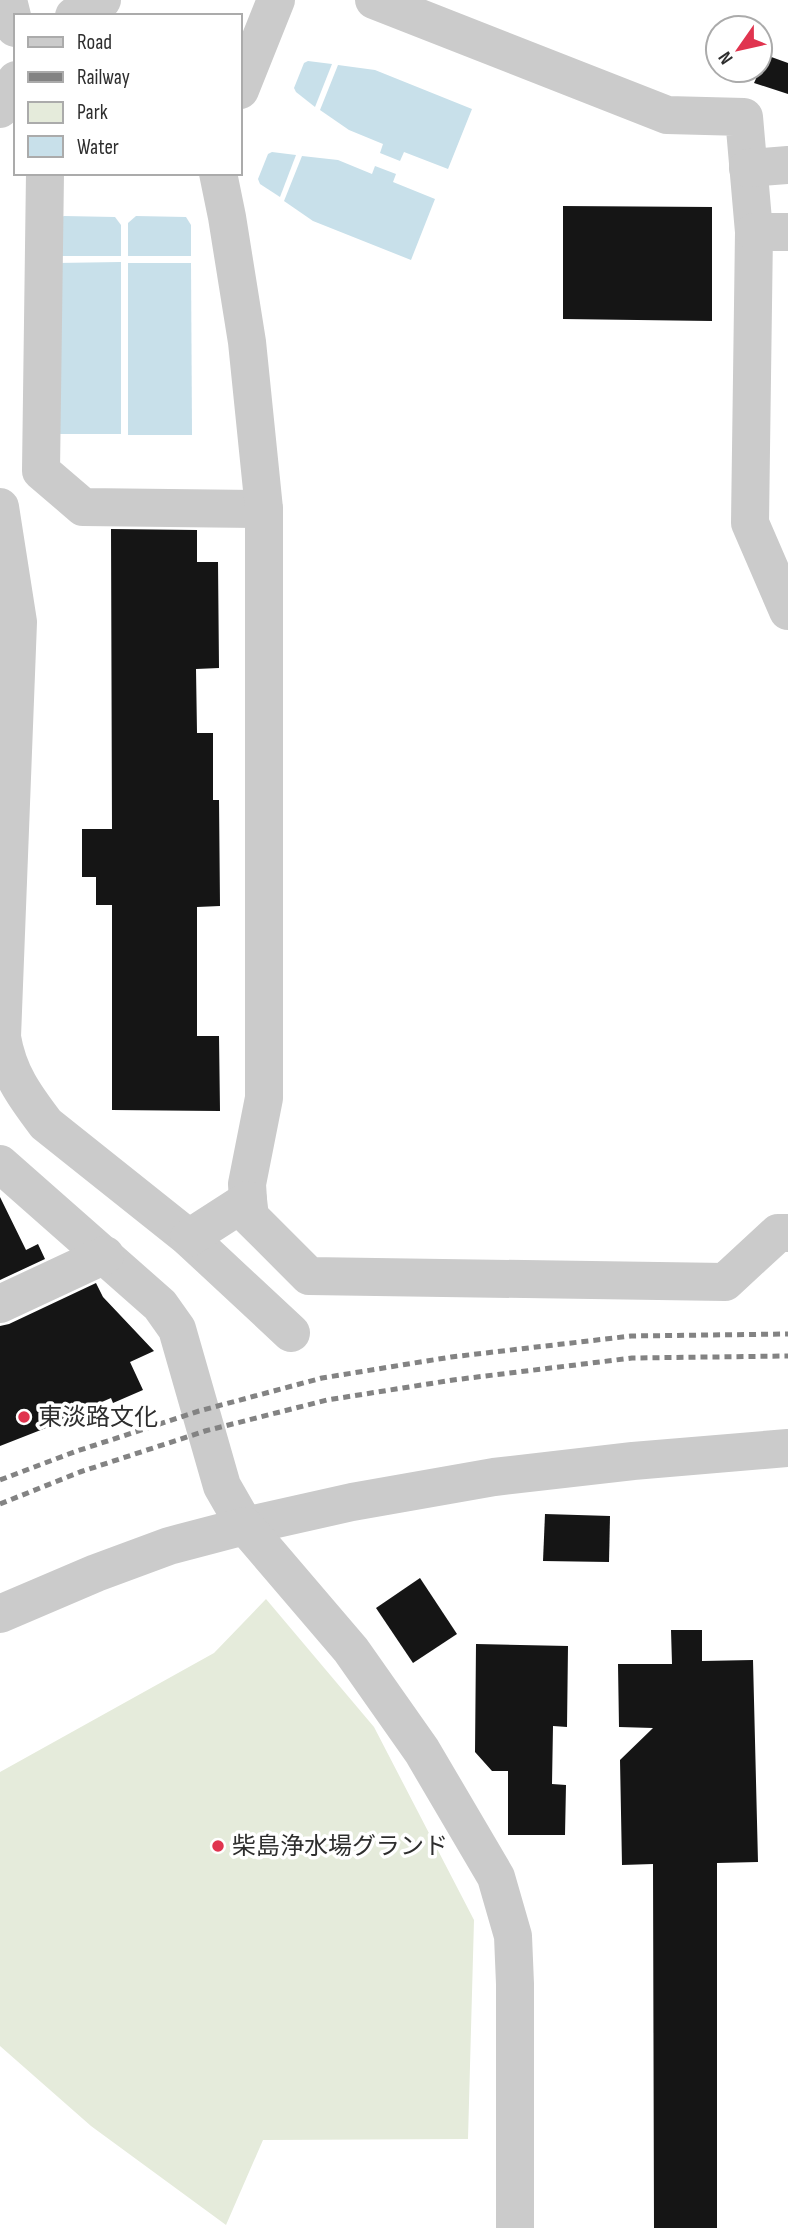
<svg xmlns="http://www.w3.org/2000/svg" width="788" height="2228" viewBox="0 0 788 2228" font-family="'Sofia Sans Condensed','Noto Sans JP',sans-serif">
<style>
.green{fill:#e5ebdb}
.water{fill:#c8e0ea}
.building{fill:#151515}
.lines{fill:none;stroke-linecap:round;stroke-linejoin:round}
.minor{stroke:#cbcbcb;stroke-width:38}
.rail{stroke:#838383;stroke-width:5;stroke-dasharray:7 5;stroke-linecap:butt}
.poi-dot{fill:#e0344f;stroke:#fff;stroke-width:2.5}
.labels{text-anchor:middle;stroke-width:7;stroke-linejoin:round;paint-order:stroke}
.poi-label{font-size:24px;fill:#2e2e2e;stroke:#fff;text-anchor:start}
</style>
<rect width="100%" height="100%" fill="#fff"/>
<path class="green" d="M266 1599 374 1727 474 1920 468 2139 263 2140 226 2225 91 2126 0 2046V1772L214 1653Z"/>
<g class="water">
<path d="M308 61 332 64 315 107 296 92 294 88 304 63Z"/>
<path d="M338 65 375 70 472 109 448 169 404 152 400 161 380 153 383 144 349 130 320 110Z"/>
<path d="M272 152 296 155 280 197 260 184 258 179 268 154Z"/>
<path d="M302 156 338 160 372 174 375 166 396 174 393 182 435 199 411 260 313 221 284 201Z"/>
<path d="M64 216 115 217 121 225V256H56L62 217Z"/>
<path d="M136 216 186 217 191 225V256H128V223Z"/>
<path d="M121 262V434H57L56 263Z"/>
<path d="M128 263H191L192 435H128Z"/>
</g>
<g class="building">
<path d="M763 54 788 63V94L754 83 760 70Z"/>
<path d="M563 206 712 207V321L563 319Z"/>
<path d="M111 529 197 530V562H218L219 668 196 669 197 733H213V800H219L220 906 197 907V1036H219L220 1111 112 1110V905H96V877H82V829H112Z"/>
<path d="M0 1197 26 1250 38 1244 45 1259 0 1280Z"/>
<path d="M96 1283 103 1297 154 1351 130 1362 143 1390 113 1403 111 1398 51 1424V1426L0 1446V1326L9 1324Z"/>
<path d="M545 1514 610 1516 609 1562 543 1561Z"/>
<path d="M420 1578 457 1634 413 1663 376 1608Z"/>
<path d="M671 1630H702V1661L753 1660 758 1862 717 1863V2228H654L653 1864 622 1865 620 1760 653 1728 619 1727 618 1664H672Z"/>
<path d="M476 1644 568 1646 567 1727 553 1726 552 1784 566 1785 565 1835H508V1771H492L475 1752Z"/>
</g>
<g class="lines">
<g class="minor">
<path d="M8 0 15 28"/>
<path d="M374 0 667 115 744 117 754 232 750 523 788 611"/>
<path d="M74 16 102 0"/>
<path d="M240 90 276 0"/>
<path d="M0 109 16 80"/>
<path d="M748 168 788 165"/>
<path d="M45 173 41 471 83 507 264 509"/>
<path d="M218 173 227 217 247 342 264 509V1098L247 1184 248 1200"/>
<path d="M754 232H788"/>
<path d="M0 507 18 622 2 1037C8 1073 24 1095 46 1124L189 1238 291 1333"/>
<path d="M0 1164 160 1305 177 1329 222 1486 245 1526 352 1502 494 1477 633 1461 788 1448"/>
<path d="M189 1238 248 1200 250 1217 309 1276 725 1282 778 1233H788"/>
<path d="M0 1304 105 1255"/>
<path d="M0 1614 96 1573 169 1546 245 1526 351 1650 422 1751 496 1877 513 1936 515 1984V2228"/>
</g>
<g class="rail">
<path d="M0 1480 74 1452 199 1411 322 1378 451 1357 631 1336 788 1334"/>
<path d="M0 1504 80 1472 205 1431 327 1400 453 1380 632 1358 788 1356"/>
</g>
</g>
<g class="poi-dot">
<circle cx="24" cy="1417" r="7"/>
<circle cx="218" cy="1846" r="7"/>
</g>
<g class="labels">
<g class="poi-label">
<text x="38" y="1425">東淡路文化</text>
<text x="232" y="1854">柴島浄水場グランド</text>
</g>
</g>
<rect x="14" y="14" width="228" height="161" fill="#ffffff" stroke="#ababab" stroke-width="2"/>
<rect x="28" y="37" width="35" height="10" fill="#cbcbcb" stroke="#ababab" stroke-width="2"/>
<text x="77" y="49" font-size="21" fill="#2e2e2e">Road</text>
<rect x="28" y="72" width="35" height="10" fill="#838383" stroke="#ababab" stroke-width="2"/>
<text x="77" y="84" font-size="21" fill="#2e2e2e">Railway</text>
<rect x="28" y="102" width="35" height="21" fill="#e5ebdb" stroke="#ababab" stroke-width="2"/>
<text x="77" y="119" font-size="21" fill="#2e2e2e">Park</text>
<rect x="28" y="136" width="35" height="21" fill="#c8e0ea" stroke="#ababab" stroke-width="2"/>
<text x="77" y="154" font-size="21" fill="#2e2e2e">Water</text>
<g transform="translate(739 49) rotate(236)"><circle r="33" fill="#ffffff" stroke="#ababab" stroke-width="2"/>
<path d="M0-5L12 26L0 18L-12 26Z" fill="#e0344f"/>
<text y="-10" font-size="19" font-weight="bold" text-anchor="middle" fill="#2e2e2e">N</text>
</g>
</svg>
